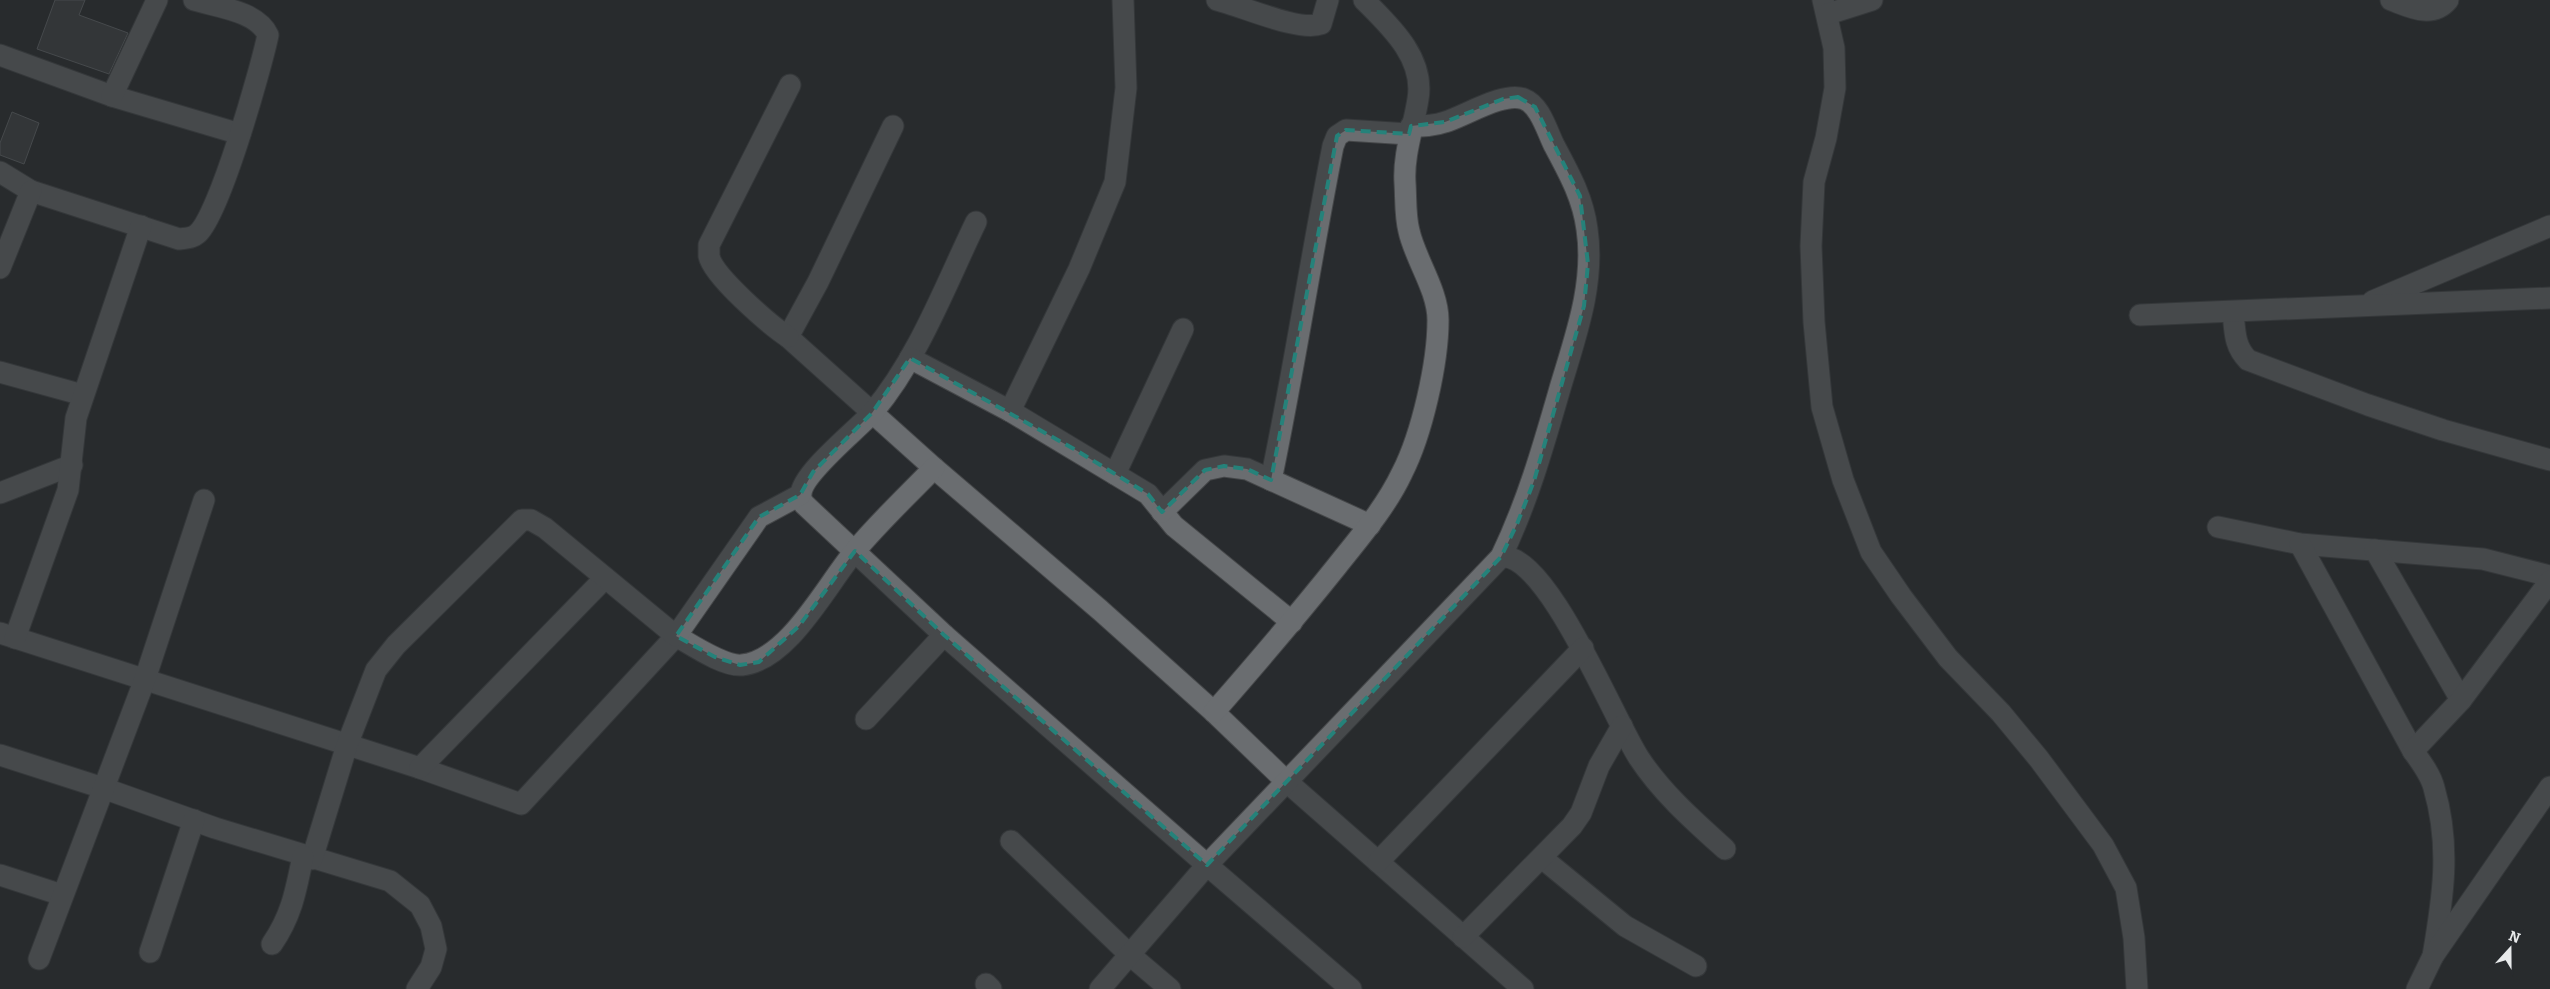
<svg xmlns="http://www.w3.org/2000/svg" width="2550" height="989" viewBox="0 0 2550 989" font-family="Bitter,serif">
<style>
.building{fill:#404346;stroke:#6a6d70}
.lines{fill:none;stroke-linecap:round;stroke-linejoin:round}
.minor-casing{stroke:#454749;stroke-width:23}
.minor{stroke:#6a6d70;stroke-width:21}
.marked{fill:none;stroke:#25827a;stroke-width:4;stroke-dasharray:10 6;stroke-linejoin:round}
</style>
<rect width="100%" height="100%" fill="#282b2e"/>
<g class="building">
<path d="M55 0H85L79 15 128 33 109 74 37 49Z"/>
<path d="M12 112 39 123 24 164 0 155V143Z"/>
</g>
<g class="lines">
<g class="minor-casing">
<g id="minor">
<path d="M1217 0C1242 6 1299 32 1321 24L1328 0"/>
<path d="M1823 0 1834 48 1835 88 1826 138 1814 182 1811 246 1814 322 1822 407 1843 480 1871 552 1901 596 1948 658 2001 713 2039 759 2103 845 2126 888 2134 938 2137 989"/>
<path d="M2391 0C2410 7 2432 19 2448 0"/>
<path d="M1828 14 1872 0"/>
<path d="M0 55 112 96 240 134"/>
<path d="M112 96 157 0"/>
<path d="M893 126 818 282 788 337 934 468 1100 610 1214 712 1286 781 1523 989"/>
<path d="M0 172 31 191 179 239C186 238 191 239 197 234 219 217 261 68 268 35 257 11 217 7 194 0"/>
<path d="M976 222C945 286 919 357 873 412 858 429 802 473 801 494 800 497 802 501 804 504L944 635 1207 865 1501 557C1528 501 1544 444 1561 385 1576 335 1595 283 1587 229 1583 198 1569 173 1554 145 1547 131 1540 105 1524 99 1504 91 1465 116 1445 122 1434 126 1423 126 1411 126"/>
<path d="M0 268 31 191"/>
<path d="M2373 301 2550 226"/>
<path d="M2233 312C2235 331 2234 346 2248 360L2368 405 2443 430 2550 460"/>
<path d="M2140 315 2550 298"/>
<path d="M788 337C770 325 713 276 709 256 709 253 709 248 709 245L790 85"/>
<path d="M910 358 1010 411 1148 494 1174 526 1292 622"/>
<path d="M0 372 83 395"/>
<path d="M1010 411 1079 269 1115 182 1126 88 1123 0"/>
<path d="M1115 474 1183 329"/>
<path d="M1271 480C1294 370 1311 257 1333 146L1337 136 1346 130 1409 134"/>
<path d="M0 493 72 465"/>
<path d="M1162 512 1205 470 1224 466 1247 469 1370 525"/>
<path d="M2218 527 2300 544 2483 559 2550 576"/>
<path d="M2300 544 2413 751"/>
<path d="M2375 550 2461 700"/>
<path d="M1501 557C1547 551 1615 722 1639 758 1662 793 1694 821 1725 849"/>
<path d="M0 633 420 768 521 804 676 636C692 645 724 667 742 665 789 660 827 584 855 551 879 522 908 495 934 468"/>
<path d="M15 638 68 490 76 418 141 226"/>
<path d="M1214 712C1256 664 1297 616 1337 566 1360 537 1386 507 1402 473 1422 434 1438 363 1438 320 1438 290 1415 259 1409 231 1405 216 1406 198 1405 183 1403 154 1414 126 1418 99 1425 58 1390 26 1364 0"/>
<path d="M866 719 944 635"/>
<path d="M0 755 103 788 215 828 390 881 420 905 431 926 436 949 431 967 417 989"/>
<path d="M420 768 605 578"/>
<path d="M1011 841 1130 955 1170 989"/>
<path d="M1542 858 1625 926 1696 966"/>
<path d="M312 859 347 745 376 670 396 645 522 520H531L545 528 676 636 759 517 800 495"/>
<path d="M1378 862 1583 648"/>
<path d="M0 875 62 895"/>
<path d="M1463 937 1572 826 1581 813 1599 766 1622 726"/>
<path d="M272 944C292 915 296 890 303 856"/>
<path d="M150 952 194 820"/>
<path d="M2433 956C2443 898 2451 846 2434 788 2431 775 2421 762 2413 751L2461 700 2550 581"/>
<path d="M39 959 145 679 204 500"/>
<path d="M986 984 991 989"/>
<path d="M1100 989 1207 865 1351 989"/>
<path d="M2417 989 2433 956 2550 787"/>
</g>
</g>
<use href="#minor" class="minor"/>
</g>
<path d="M0 0H2550V989H0ZM1518 97 1535 107 1580 196 1588 264 1584 306 1534 481 1517 524 1501 557 1207 865 944 635 855 551 799 626 759 662 740 665 715 657 676 636 759 517 800 495 813 472 872 413 910 358 1074 449 1148 494 1162 512 1205 470 1224 466 1247 469 1271 480 1337 136 1346 130 1409 134 1411 126 1445 122 1503 99Z" fill="#282b2e" fill-opacity=".55" fill-rule="evenodd"/>
<path class="marked" d="M1518 97 1535 107 1580 196 1588 264 1584 306 1534 481 1517 524 1501 557 1207 865 944 635 855 551 799 626 759 662 740 665 715 657 676 636 759 517 800 495 813 472 872 413 910 358 1074 449 1148 494 1162 512 1205 470 1224 466 1247 469 1271 480 1337 136 1346 130 1409 134 1411 126 1445 122 1503 99Z"/>
<g transform="translate(2510 949) rotate(21)" stroke="#282b2e" stroke-width="4" paint-order="stroke">
<path d="M0-4L9 19L0 12L-9 19Z" fill="#e8eaeb"/>
<text y="-8" font-size="14" font-weight="bold" text-anchor="middle" fill="#e8eaeb">N</text>
</g>
</svg>
